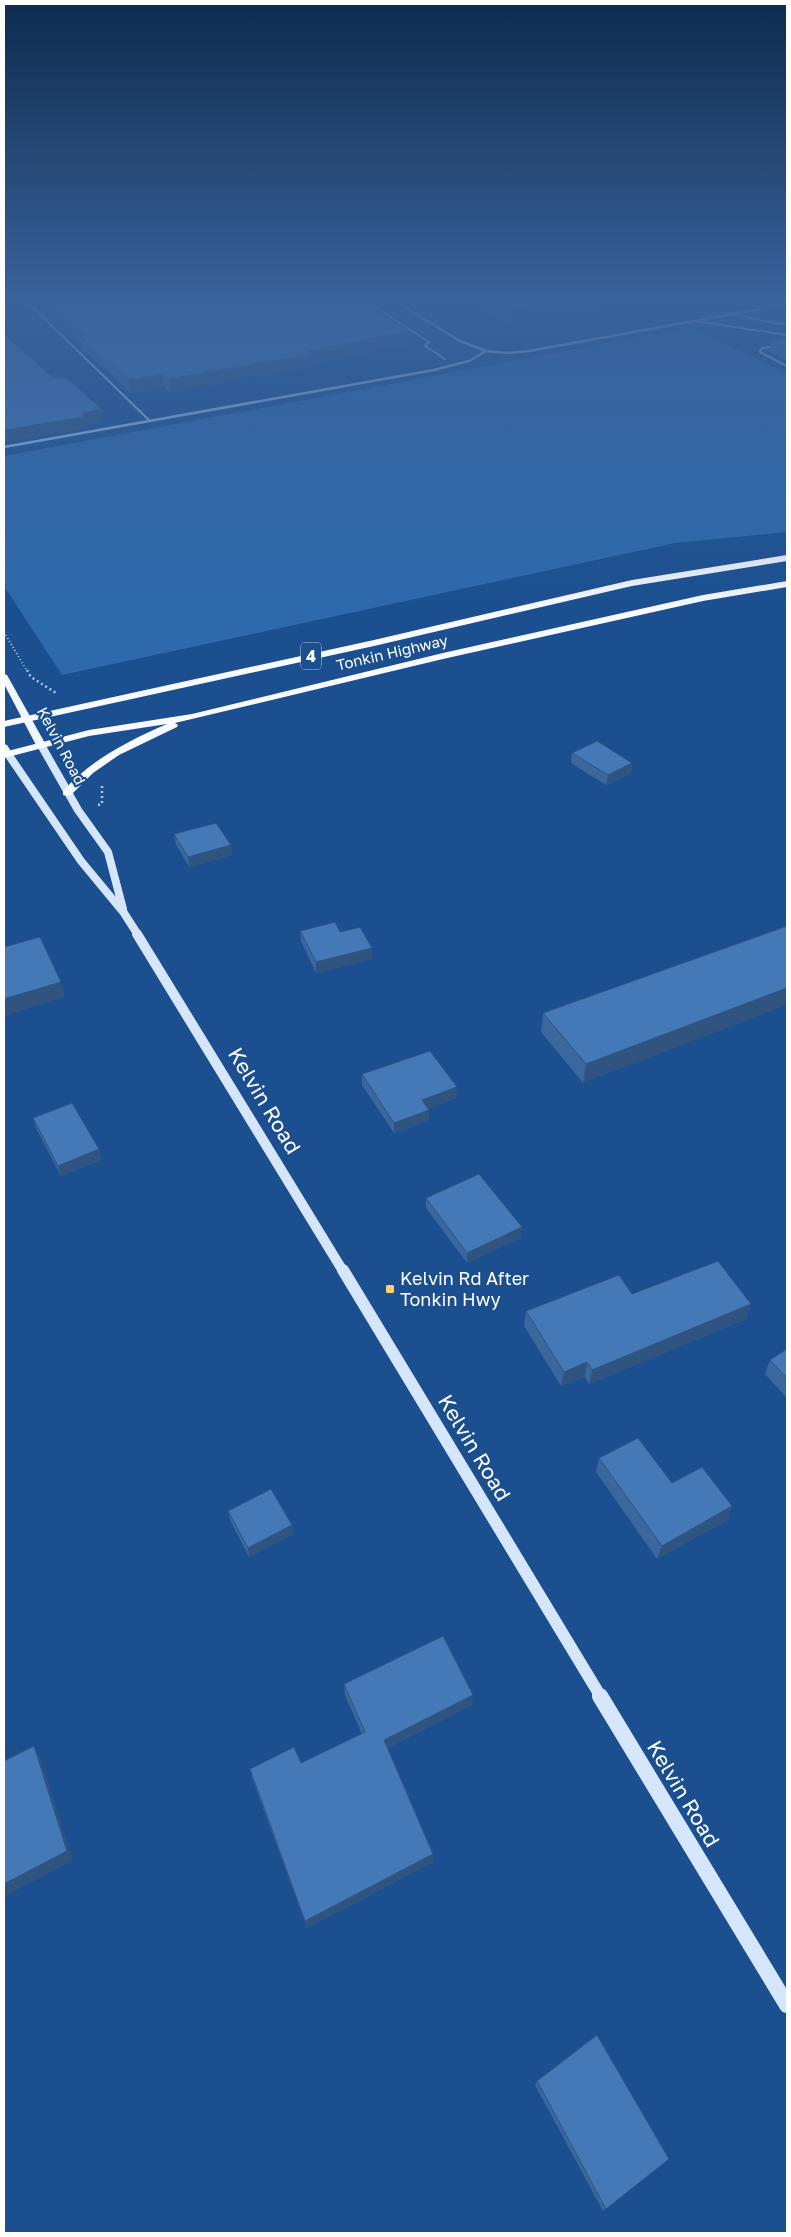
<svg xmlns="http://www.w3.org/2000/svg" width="791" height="2237" viewBox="0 0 791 2237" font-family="'Golos Text',sans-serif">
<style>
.green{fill:#2e69ad}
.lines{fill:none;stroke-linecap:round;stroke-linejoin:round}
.path-far1{stroke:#a9c9ee;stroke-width:2;stroke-dasharray:1 2.5;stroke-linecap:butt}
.path{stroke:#a9c9ee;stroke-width:2.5;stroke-dasharray:2 3;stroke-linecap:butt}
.service{stroke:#a9c9ee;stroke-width:2}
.minor{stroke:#a9c9ee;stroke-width:2.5}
.secondary-far3{stroke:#d6e6fa;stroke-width:8}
.secondary-far2{stroke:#d6e6fa;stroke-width:10}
.secondary-far1{stroke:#d6e6fa;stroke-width:12}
.secondary{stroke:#d6e6fa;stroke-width:16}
.primary{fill:#f0f6ff;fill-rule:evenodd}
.trunk{fill:#f8faff;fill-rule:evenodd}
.wall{fill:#3a679d}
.shaded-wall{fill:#305480}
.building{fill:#4478b7;stroke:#305480}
.poi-dot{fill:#ffd166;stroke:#1b4f8f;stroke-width:2}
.labels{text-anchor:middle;stroke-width:4.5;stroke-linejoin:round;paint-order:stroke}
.far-street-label{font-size:15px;fill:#fff;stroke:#1b4f8f}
.shield{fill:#1b4f8f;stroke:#bbcadd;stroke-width:1}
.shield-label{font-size:16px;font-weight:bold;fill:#fff}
.poi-label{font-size:18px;fill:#fff;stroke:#1b4f8f;text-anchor:start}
.near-street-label{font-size:21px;fill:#fff;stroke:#1b4f8f}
</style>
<rect width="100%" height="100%" fill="#1b4f8f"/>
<path class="green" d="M691 328 787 373V532L675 543 62 675 4 586V456Z"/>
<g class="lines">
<path class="path-far1" d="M4 632 27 671"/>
<g class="path">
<path d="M27 670 31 677 56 693"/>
<path d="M98 805 102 804V785"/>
</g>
<g class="service">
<path d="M23 298 150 421"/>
<path d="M364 305 380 310 429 342 425 346 445 359"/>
<path d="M730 314 780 324 787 323"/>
<path d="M694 321 787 335"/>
<path d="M775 346 762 348 760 352 787 366"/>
</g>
<g class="minor">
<path d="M390 298 460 341 486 351"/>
<path d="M4 447 434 370 469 361 486 351 507 353 529 351 787 304"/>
</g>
<g class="secondary-far3">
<path d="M41 745 78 810 108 852 123 909"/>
<path d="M8 754 81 861 124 913 138 935"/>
</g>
<path class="secondary-far2" d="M137 934 343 1271"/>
<path class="secondary-far1" d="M343 1270 601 1697"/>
<path class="secondary" d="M600 1696 787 2005"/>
<g class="primary">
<path d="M4 674 7 675 46 745 44 747H38L36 745 4 684Z"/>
<path d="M4 744 7 745 13 754 11 756 4 755Z"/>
</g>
<g class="trunk">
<path d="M787 555V561L632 586 374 646 4 727V721L374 640 632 580Z"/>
<path d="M787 581V587L703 601 443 659 175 723 178 725 177 727 119 755 93 773 71 795 67 796 63 795V791C92 759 128 741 167 724L89 736 4 758V752L89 730 192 714 443 653 703 595Z"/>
</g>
</g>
<g class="wall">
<path d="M32 298H355L408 331V344L313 363V366L170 392 164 387 131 393 82 348 81 343Z"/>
<path d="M463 298H661L509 324Z"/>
<path d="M4 334 53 378 102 409 103 421 85 425V429L8 442 4 437Z"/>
<path d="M787 338V361L770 352 772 341Z"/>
<path d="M572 753 632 763 631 773 606 785 571 763Z"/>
<path d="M174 834 231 845 232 855 189 867 176 844Z"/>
<path d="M787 926 583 1083 541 1032 543 1013Z"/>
<path d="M300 931 340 932 372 959 316 973 301 941Z"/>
<path d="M362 1074 457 1087 456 1098 428 1108 429 1110V1120L394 1133 362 1085Z"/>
<path d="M33 1118 99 1149 101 1160 61 1176 36 1128Z"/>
<path d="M426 1198 521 1238 467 1263 426 1208Z"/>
<path d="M632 1294 751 1304 746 1319 589 1384 585 1377 561 1386 524 1326 526 1311Z"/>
<path d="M787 1349V1398L765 1374 770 1360Z"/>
<path d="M599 1458 672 1483 732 1506 727 1520 657 1559 596 1472Z"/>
<path d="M228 1511 293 1534 249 1557 230 1520Z"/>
<path d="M344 1684 472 1705 388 1748 433 1862 307 1928 252 1778 250 1769 301 1763 362 1734 345 1695Z"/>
<path d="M537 2081 669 2159 603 2211 535 2085Z"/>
</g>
<g class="shaded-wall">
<path d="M584 298H661L509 324V310Z"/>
<path d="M408 331V344L313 363V366L170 392 169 379Z"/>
<path d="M163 374 164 387 131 393 129 380Z"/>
<path d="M102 409 103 421 85 425V429L8 442 5 430Z"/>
<path d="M632 763 631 773 606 785 608 775Z"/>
<path d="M231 845 232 855 189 867 188 857Z"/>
<path d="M372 948V959L316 973V962Z"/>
<path d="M61 982 65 997 4 1016V999Z"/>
<path d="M787 988V1005L583 1083 586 1064Z"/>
<path d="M457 1087 456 1098 422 1110V1100Z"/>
<path d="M429 1110V1120L394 1133V1123Z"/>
<path d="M99 1149 101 1160 61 1176 58 1166Z"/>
<path d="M522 1227 521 1238 467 1263V1253Z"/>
<path d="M751 1304 746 1319 589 1384 592 1370Z"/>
<path d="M587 1362 585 1377 561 1386 564 1372Z"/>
<path d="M732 1506 727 1520 657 1559 662 1546Z"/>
<path d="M292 1525 293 1534 249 1557 248 1548Z"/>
<path d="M473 1695 472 1705 384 1750V1740Z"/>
<path d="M34 1746 40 1757 73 1860 4 1897V1884Z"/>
<path d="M433 1854V1862L307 1928 305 1921Z"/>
</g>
<g class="building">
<path d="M42 298H355L408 331 309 351 312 354 169 379 163 374 129 380 80 336 84 335Z"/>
<path d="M487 298H584L509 310Z"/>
<path d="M4 334 53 378 65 377 102 409 83 413V417L5 430 4 428Z"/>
<path d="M787 338V349L772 341Z"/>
<path d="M597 741 632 763 608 775 572 753Z"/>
<path d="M216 823 231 845 188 857 174 834Z"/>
<path d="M335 922 340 932 360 927 372 948 316 962 300 931Z"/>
<path d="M787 926V988L586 1064 543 1013Z"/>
<path d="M40 937 61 982 4 999V947Z"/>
<path d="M430 1051 457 1087 422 1100 429 1110 394 1123 362 1074Z"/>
<path d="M72 1103 99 1149 58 1166 33 1118Z"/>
<path d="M479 1174 522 1227 467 1253 426 1198Z"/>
<path d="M718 1261 751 1304 592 1370 587 1362 564 1372 526 1311 619 1275 632 1294Z"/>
<path d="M787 1349V1378L770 1360Z"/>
<path d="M638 1438 672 1483 702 1467 732 1506 662 1546 599 1458Z"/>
<path d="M271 1489 292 1525 248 1548 228 1511Z"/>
<path d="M443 1636 473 1695 384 1740 433 1854 305 1921 250 1769 294 1747 301 1763 365 1732 344 1684Z"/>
<path d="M34 1746 67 1851 4 1884V1761Z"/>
<path d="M597 2035 669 2159 606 2209 537 2081Z"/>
</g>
<linearGradient id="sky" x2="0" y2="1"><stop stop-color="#0f2b4f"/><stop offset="0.49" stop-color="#39639b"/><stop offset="1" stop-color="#39639b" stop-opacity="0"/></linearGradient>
<rect width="791" height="611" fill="url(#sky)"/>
<rect class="poi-dot" x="385" y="1284" width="10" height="10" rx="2.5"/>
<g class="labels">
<g class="far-street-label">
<text transform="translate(392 653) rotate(-13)" y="5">Tonkin Highway</text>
<text transform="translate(61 746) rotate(62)" y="5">Kelvin Road</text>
</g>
<rect class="shield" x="301" y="642.5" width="20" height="27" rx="4"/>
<g class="shield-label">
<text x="311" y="662">4</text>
</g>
<g class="poi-label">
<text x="400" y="1285">Kelvin Rd After<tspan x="400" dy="21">Tonkin Hwy</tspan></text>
</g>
<g class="near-street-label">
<text transform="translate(264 1101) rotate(59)" y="7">Kelvin Road</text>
<text transform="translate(474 1448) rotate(59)" y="7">Kelvin Road</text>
<text transform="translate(683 1794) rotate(59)" y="7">Kelvin Road</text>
</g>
</g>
<rect width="791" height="2237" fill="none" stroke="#ffffff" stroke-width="10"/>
</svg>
